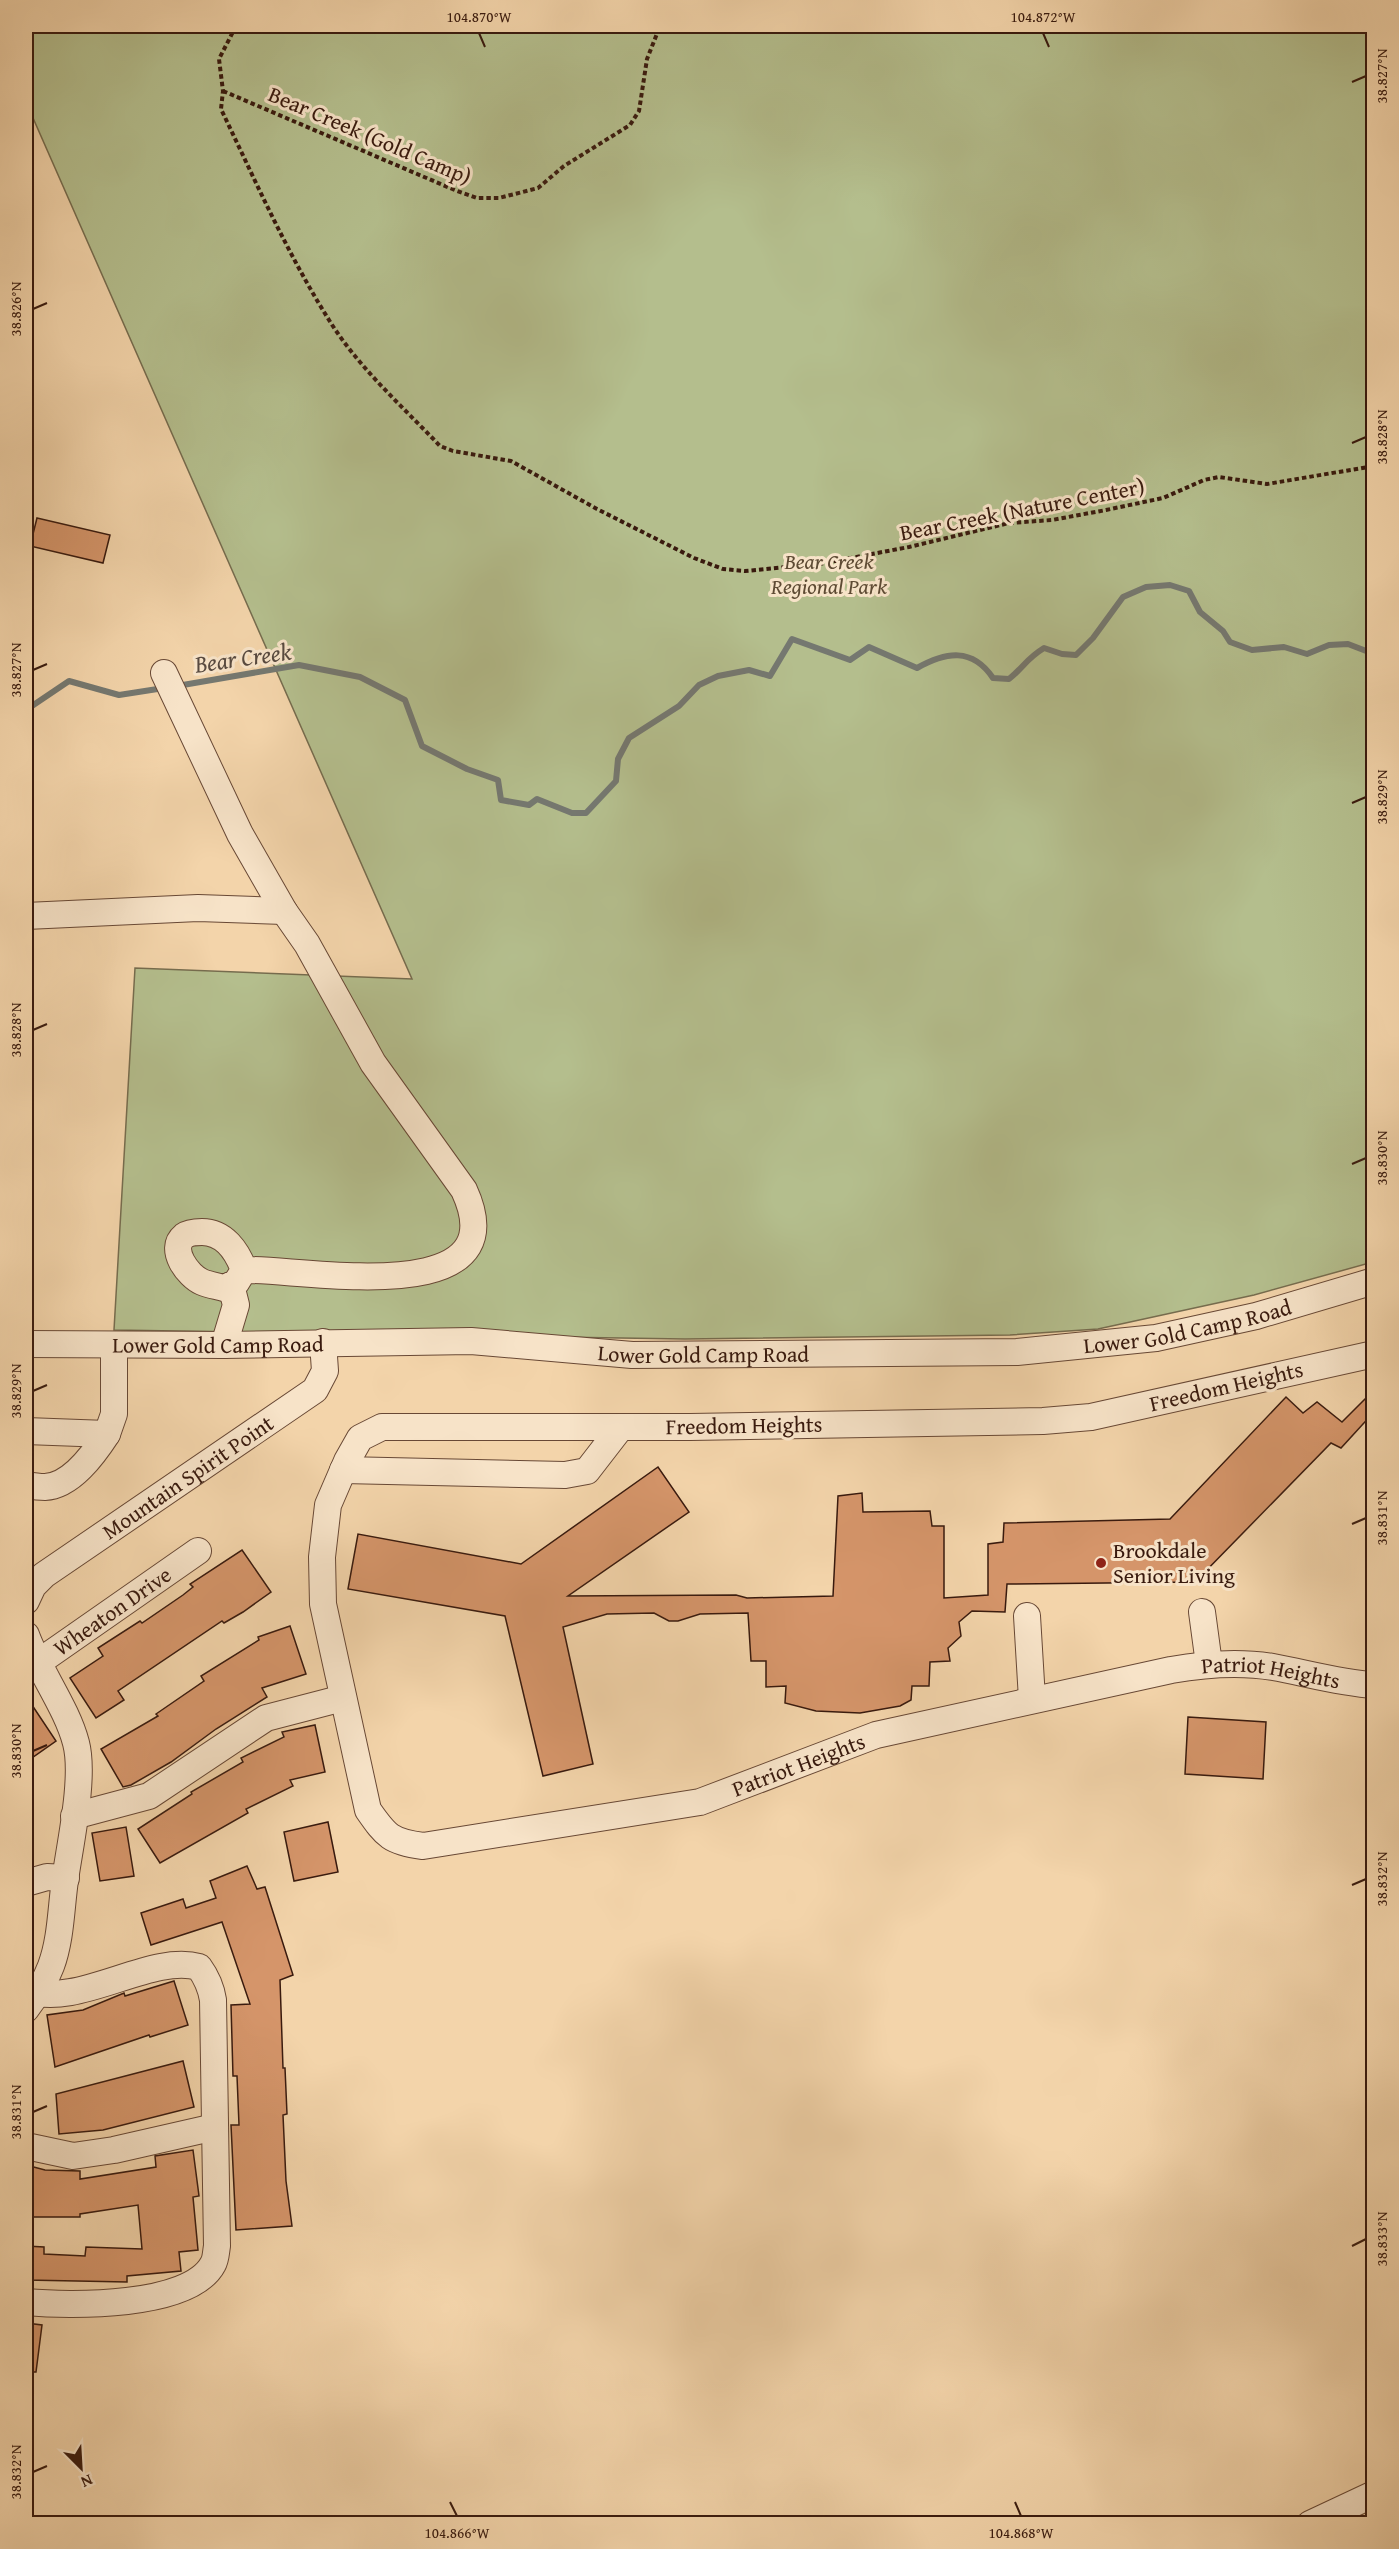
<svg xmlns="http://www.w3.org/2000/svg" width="1399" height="2549" viewBox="0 0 1399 2549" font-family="'Gentium Book Plus',serif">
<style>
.green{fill:#b4be8d;stroke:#766c4e;stroke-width:1.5}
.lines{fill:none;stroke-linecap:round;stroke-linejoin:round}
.stream{stroke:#757870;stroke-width:6}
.building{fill:#d5956a;stroke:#391a0e;stroke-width:1.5}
.minor-casing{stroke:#684835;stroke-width:28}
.path{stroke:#391a0e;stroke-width:4;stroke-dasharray:4.5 3;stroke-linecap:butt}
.minor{stroke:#f7e3c8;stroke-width:26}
.ticks{fill:none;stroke:#391a0e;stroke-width:2}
.poi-dot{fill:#8f2418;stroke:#f7e3c8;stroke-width:2}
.labels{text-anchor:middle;stroke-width:6;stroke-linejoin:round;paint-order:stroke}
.street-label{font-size:22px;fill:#391a0e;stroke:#f7e3c8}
.park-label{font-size:22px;font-style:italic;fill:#5e4b34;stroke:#f7e3c8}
.poi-label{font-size:22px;fill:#391a0e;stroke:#f7e3c8;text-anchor:start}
.water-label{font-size:24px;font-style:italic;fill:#57493f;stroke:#f7e3c8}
.neatline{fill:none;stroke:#391a0e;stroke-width:2}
.ticks-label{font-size:15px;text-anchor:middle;fill:#391a0e}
</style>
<rect width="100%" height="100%" fill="#f3d4aa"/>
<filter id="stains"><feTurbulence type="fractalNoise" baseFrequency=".00333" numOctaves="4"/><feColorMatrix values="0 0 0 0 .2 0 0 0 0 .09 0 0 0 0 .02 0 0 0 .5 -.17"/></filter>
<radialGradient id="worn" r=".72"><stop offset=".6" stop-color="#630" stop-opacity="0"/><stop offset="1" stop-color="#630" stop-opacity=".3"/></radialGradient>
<path class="green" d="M26 26H1373V1262L1254 1295 1098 1329 1010 1335 685 1339 114 1330 135 968 412 979 26 102Z"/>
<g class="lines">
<g class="stream">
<path d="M177 686 299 665 360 677 405 700 422 746 467 769 498 780 501 800 529 805 537 799 572 813H586L616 781 618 759 629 738 679 706 699 685 718 676 749 670 770 676 792 639 850 660 869 647 917 668C946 652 972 647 993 678L1009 679C1024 667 1026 659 1044 648L1062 654 1076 655 1093 638 1123 597 1146 587 1170 585 1189 591 1200 612 1223 631 1230 642 1252 650 1284 647 1307 654 1329 645 1348 644 1374 654"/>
<path d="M26 710 69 681 119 695 164 688"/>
</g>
</g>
<g class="building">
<path d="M37 518 110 535 103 563 30 546Z"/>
<path d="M1374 1390V1412L1341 1448 1331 1443 1195 1582 1007 1584 1005 1612 972 1611 959 1622 961 1636 948 1648 950 1661 930 1662 929 1686H912L911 1700 900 1706 860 1713 816 1711 785 1703 786 1686 766 1687V1661H751L748 1613 700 1614 678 1621H669L654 1613 607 1614 563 1627 593 1764 543 1776 505 1616 348 1589 358 1534 521 1564 658 1467 689 1512 568 1596 736 1595 747 1598 833 1596 838 1496 862 1493 863 1512 930 1511 932 1526H944V1598L988 1595V1544L1003 1542 1004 1523 1170 1519 1286 1397 1303 1413 1317 1402 1342 1422Z"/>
<path d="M242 1550 271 1592 243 1612 224 1623 222 1621 118 1691 124 1700 96 1718 70 1678 103 1656 98 1648 140 1621 142 1623 183 1595 193 1587 190 1584Z"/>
<path d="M290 1626 306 1674 262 1688 267 1697 216 1729 171 1762 131 1785 123 1787 101 1749 158 1716 156 1714 204 1681 201 1676 259 1640 258 1637Z"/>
<path d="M26 1696 56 1741 26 1762Z"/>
<path d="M1188 1717 1266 1722 1263 1779 1185 1774Z"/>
<path d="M315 1725 325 1772 290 1780 293 1786 246 1809 248 1813 160 1863 138 1829 192 1794 191 1792 243 1762 241 1758 284 1737 282 1732Z"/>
<path d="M328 1822 338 1872 294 1881 284 1832Z"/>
<path d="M126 1827 134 1876 100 1881 92 1833Z"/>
<path d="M247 1866 257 1889 265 1887 293 1975 280 1980 283 2068H285L287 2114 283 2115 286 2181 292 2226 236 2230 231 2125H239L237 2076H233L231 2005 250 2004 222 1922 151 1945 141 1913 183 1899 186 1908 216 1898 210 1881Z"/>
<path d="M174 1981 188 2025 150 2037 149 2035 55 2067 47 2015 83 2010 124 1993 125 1996Z"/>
<path d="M183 2061 194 2107 103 2130 59 2134 56 2094Z"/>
<path d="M193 2150 199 2196 193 2197 198 2250 179 2252 181 2271 127 2276V2282L26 2280V2246L44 2247V2254L85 2256 86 2247 142 2249 138 2205 80 2214V2217H26V2165L45 2170 80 2171V2179L156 2167 155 2156Z"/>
<path d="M26 2323 42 2325 36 2372H26Z"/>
</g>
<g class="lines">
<g class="minor-casing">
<g id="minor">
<path d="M164 673 240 834 284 911 307 944 373 1063 464 1190C521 1313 301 1268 244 1270L236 1283 224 1288C217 1286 209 1285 202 1282 188 1276 168 1249 184 1236 188 1233 196 1232 202 1232 224 1232 237 1251 244 1270"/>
<path d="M26 916 198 908 284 911"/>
<path id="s1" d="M26 1344 224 1345 471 1341 632 1355 1017 1352 1156 1338 1256 1316 1374 1281"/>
<path d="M224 1345 236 1305 231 1285"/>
<path id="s2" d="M1374 1354 1091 1417 1043 1421 690 1427H382L360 1438 347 1461 328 1505 322 1557 323 1604 368 1810C386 1836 391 1842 423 1846L700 1802 876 1735 1171 1670C1205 1664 1238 1661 1273 1667 1306 1673 1340 1683 1374 1685"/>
<path d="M26 1431 107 1434 114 1414V1345"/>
<path d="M343 1470 565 1475 587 1471 621 1427"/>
<path d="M26 1485C32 1486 39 1487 45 1487 71 1486 94 1454 107 1434"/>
<path id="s3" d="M26 1601 33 1586 44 1575 315 1390 325 1371 323 1342"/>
<path d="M1202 1612 1209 1664"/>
<path d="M1027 1616 1032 1699"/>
<path d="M26 1635C39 1671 67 1708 76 1743 85 1777 70 1844 65 1880 61 1908 61 1939 51 1966 45 1982 36 1996 26 2009"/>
<path id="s4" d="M26 1671 198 1551"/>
<path d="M74 1816 149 1796 266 1718 343 1698"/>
<path d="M26 1883 47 1877 66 1878"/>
<path d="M26 1990C78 2009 150 1953 199 1967 207 1978 211 1987 213 2000L217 2246C216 2251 216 2259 213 2264 190 2308 69 2306 26 2302"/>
<path d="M26 2146 73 2156 114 2150 215 2127"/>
<path d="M1310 2524 1374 2494"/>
</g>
</g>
<g class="path">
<path d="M236 26 219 59 223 91 221 109C255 180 287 253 329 320 358 367 402 406 440 446L453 451 511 461 597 509 694 558 723 569 745 571 819 564 909 547 1009 523 1052 520 1106 510 1163 498 1204 480 1219 477 1267 484 1374 466"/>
<path d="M223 91 457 191 477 198H499L538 188 564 166 630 125 639 111 647 59 660 26"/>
</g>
<use href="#minor" class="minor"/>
</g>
<path class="ticks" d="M479 33 485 47M1043 33 1049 47M1352 82 1366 76M33 309 47 303M1352 443 1366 437M33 670 47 664M1352 803 1366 797M33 1030 47 1024M1352 1164 1366 1158M33 1391 47 1385M1352 1524 1366 1518M33 1751 47 1745M1352 1885 1366 1879M33 2112 47 2106M1352 2246 1366 2239M33 2472 47 2466M450 2502 457 2516M1015 2502 1021 2516"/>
<circle class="poi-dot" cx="1101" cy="1563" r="6"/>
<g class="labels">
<g class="street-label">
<text transform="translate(370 135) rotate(23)" y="8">Bear Creek (Gold Camp)</text>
<text transform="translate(1022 509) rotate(-11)" y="8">Bear Creek (Nature Center)</text>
<text dy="8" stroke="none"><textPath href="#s1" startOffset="1164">Lower Gold Camp Road</textPath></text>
<text dy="8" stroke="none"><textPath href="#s1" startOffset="192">Lower Gold Camp Road</textPath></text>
<text dy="8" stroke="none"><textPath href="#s1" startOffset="678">Lower Gold Camp Road</textPath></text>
<text transform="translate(1226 1386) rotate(-13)" y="8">Freedom Heights</text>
<text transform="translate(744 1425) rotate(-1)" y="8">Freedom Heights</text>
<text dy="8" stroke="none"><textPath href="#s3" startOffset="206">Mountain Spirit Point</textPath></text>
<text dy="8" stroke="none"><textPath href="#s4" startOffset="105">Wheaton Drive</textPath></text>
<text dy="8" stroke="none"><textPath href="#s2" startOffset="2349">Patriot Heights</textPath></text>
<text dy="8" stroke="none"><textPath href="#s2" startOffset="1863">Patriot Heights</textPath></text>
</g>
<g class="park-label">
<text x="829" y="569">Bear Creek<tspan x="829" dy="25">Regional Park</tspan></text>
</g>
<g class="poi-label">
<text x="1113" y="1558">Brookdale<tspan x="1113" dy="25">Senior Living</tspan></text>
</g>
<g class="water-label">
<text transform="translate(243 658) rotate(-8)" y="8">Bear Creek</text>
</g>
</g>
<rect width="1399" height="2549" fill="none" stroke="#f3d4aa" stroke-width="66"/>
<g transform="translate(81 2468) rotate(156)" stroke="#f7e3c8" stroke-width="4.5" paint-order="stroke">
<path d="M0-4.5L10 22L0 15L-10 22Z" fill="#391a0e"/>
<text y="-9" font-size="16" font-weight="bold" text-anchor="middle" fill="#391a0e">N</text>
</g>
<rect x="33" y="33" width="1333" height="2483" class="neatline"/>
<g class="ticks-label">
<text x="479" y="22">104.870°W</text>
<text x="1043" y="22">104.872°W</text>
<text transform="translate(1382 76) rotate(-90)" y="5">38.827°N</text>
<text transform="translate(16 309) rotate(-90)" y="5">38.826°N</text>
<text transform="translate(1382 437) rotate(-90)" y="5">38.828°N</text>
<text transform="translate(16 670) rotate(-90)" y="5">38.827°N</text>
<text transform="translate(1382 797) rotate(-90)" y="5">38.829°N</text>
<text transform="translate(16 1030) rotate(-90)" y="5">38.828°N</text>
<text transform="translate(1382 1158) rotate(-90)" y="5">38.830°N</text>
<text transform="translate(16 1391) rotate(-90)" y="5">38.829°N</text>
<text transform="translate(1382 1518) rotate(-90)" y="5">38.831°N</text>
<text transform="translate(16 1751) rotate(-90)" y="5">38.830°N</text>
<text transform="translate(1382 1879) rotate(-90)" y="5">38.832°N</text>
<text transform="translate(16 2112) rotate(-90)" y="5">38.831°N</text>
<text transform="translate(1382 2239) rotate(-90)" y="5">38.833°N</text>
<text transform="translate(16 2472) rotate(-90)" y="5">38.832°N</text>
<text x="457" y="2538">104.866°W</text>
<text x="1021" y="2538">104.868°W</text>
</g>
<rect width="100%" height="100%" filter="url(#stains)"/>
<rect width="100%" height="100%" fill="url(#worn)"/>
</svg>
